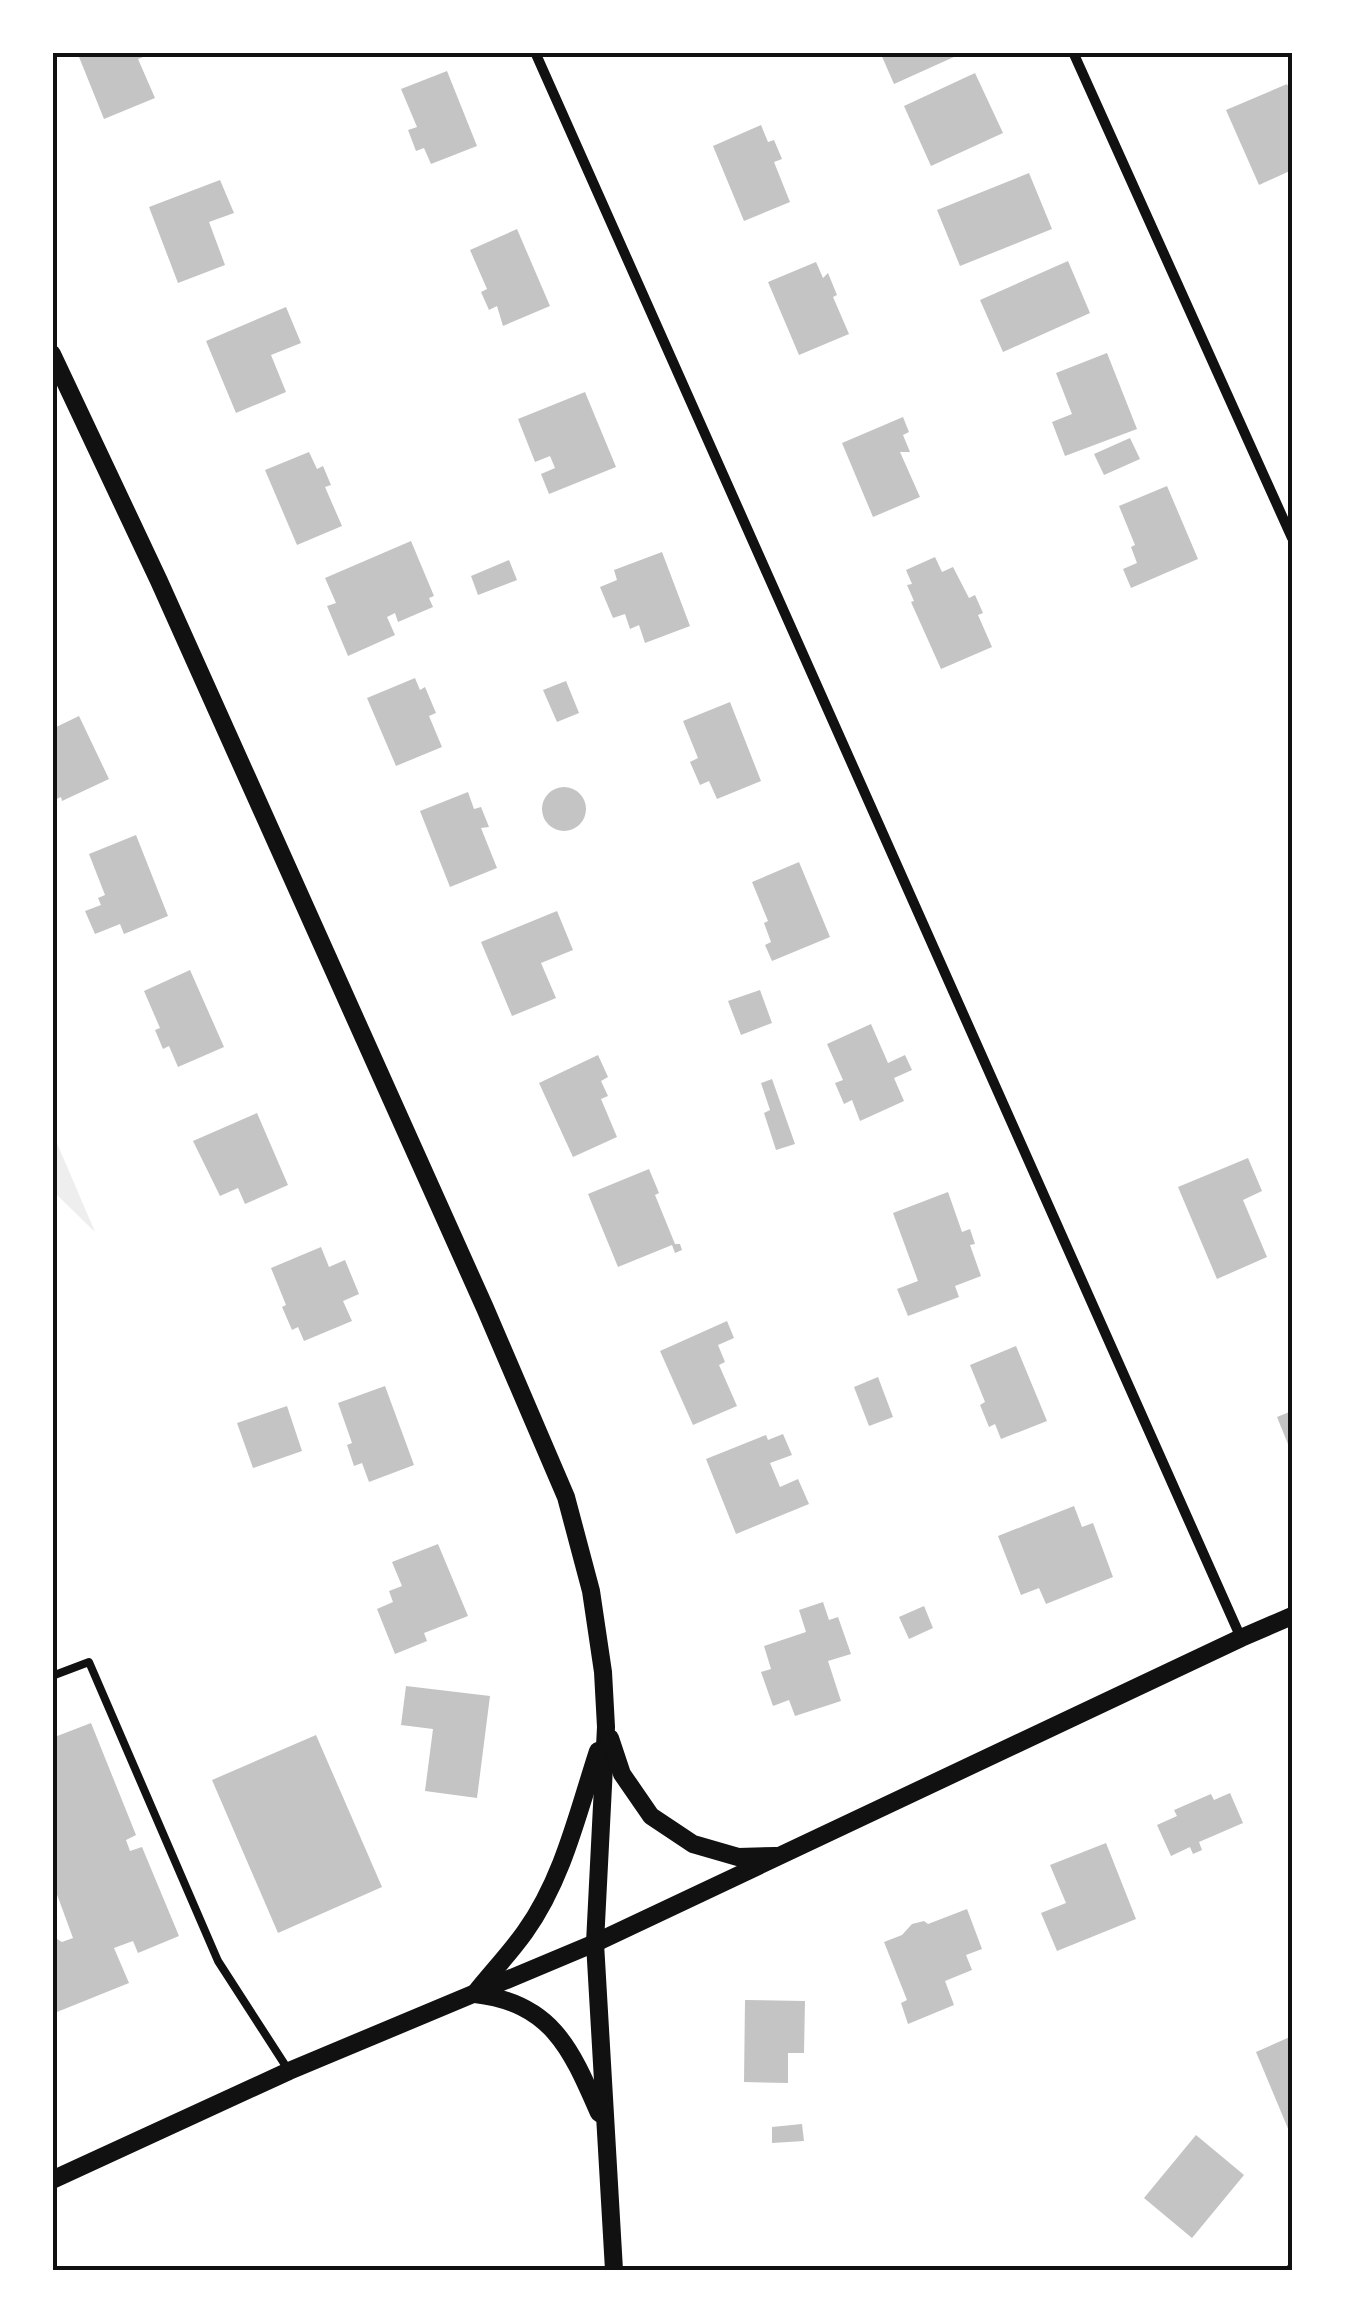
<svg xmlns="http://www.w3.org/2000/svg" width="1345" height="2323" viewBox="0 0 1345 2323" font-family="Raleway,sans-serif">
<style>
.green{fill:#eee}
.building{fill:#c4c4c4}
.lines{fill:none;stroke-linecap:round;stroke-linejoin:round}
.service{stroke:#111;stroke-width:8}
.minor{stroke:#111;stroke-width:10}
.tertiary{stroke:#111;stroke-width:18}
.neatline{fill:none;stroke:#111;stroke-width:4}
</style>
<rect width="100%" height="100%" fill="#fff"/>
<path class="green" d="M53 1134 95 1232 53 1191Z"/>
<g class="building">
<path d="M77 52H141L143 57 138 59 155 98 104 119Z"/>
<path d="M880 52H965L894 84Z"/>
<path d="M447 71 477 146 431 164 424 148 416 151 408 130 417 127 401 89Z"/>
<path d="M975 73 1003 133 931 166 904 106Z"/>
<path d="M1287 84 1292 95V170L1259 185 1226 110Z"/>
<path d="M761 125 768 142 774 140 782 159 774 162 790 202 744 221 713 146Z"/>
<path d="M1029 173 1052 229 960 266 937 210Z"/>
<path d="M220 180 234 213 209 222 225 265 178 283 149 207Z"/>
<path d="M517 229 550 306 503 326 497 306 489 310 481 292 487 289 470 250Z"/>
<path d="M1068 261 1090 313 1003 352 980 300Z"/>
<path d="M816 262 823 278 828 273 837 295 833 297 849 334 799 355 768 282Z"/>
<path d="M286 307 301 343 271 355 286 392 236 413 206 341Z"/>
<path d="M1107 353 1137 429 1065 456 1052 422 1072 414 1056 373Z"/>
<path d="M585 392 616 467 549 494 541 474 555 468 550 456 535 462 518 419Z"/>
<path d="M903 417 909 432 903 435 910 452H900L920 497 873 517 842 443Z"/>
<path d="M1130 438 1140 459 1104 475 1094 454Z"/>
<path d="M309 452 317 469 323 466 331 485 325 487 342 526 297 545 265 470Z"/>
<path d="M1167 486 1198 559 1131 588 1123 569 1137 563 1131 547 1135 545 1119 506Z"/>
<path d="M411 541 434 596 429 598 433 607 398 622 395 613 387 617 395 635 348 656 327 606 336 603 325 578Z"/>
<path d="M662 552 690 626 645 643 639 625 630 629 625 614 613 618 600 587 617 580 614 570Z"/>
<path d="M935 557 942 572 953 567 969 598 975 595 983 613 978 615 992 647 941 669 911 602 914 601 907 585 912 584 906 570Z"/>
<path d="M509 560 517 580 478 595 471 576Z"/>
<path d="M415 678 420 690 425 687 436 713 429 716 442 747 396 766 367 698Z"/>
<path d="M566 681 579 713 557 722 543 690Z"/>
<path d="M730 702 761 781 717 799 709 781 700 785 690 762 698 758 683 721Z"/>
<path d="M79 716 109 779 62 801 61 797 52 801V729Z"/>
<circle cx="564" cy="809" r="22"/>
<path d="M468 792 474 809 481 807 489 827 481 828 497 868 450 887 420 811Z"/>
<path d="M136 835 168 916 124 934 120 924 95 934 85 911 101 905 98 898 105 895 89 854Z"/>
<path d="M799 862 830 937 772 961 765 945 771 942 764 923 768 921 752 882Z"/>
<path d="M557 911 573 950 541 963 556 998 512 1016 481 942Z"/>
<path d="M190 970 224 1047 178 1067 169 1046 163 1049 155 1030 160 1028 144 991Z"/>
<path d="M760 990 772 1023 741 1035 728 1001Z"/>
<path d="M871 1024 888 1063 905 1055 912 1070 894 1078 904 1101 860 1121 852 1100 844 1104 835 1083 843 1080 827 1044Z"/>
<path d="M598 1055 608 1077 601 1081 608 1096 601 1099 617 1137 573 1157 539 1083Z"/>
<path d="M772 1079 795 1144 776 1150 764 1113 770 1110 761 1083Z"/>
<path d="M257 1113 288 1185 245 1204 238 1188 220 1196 193 1141Z"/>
<path d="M1248 1158 1262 1191 1243 1200 1267 1257 1217 1279 1178 1187Z"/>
<path d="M649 1169 659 1193 655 1195 675 1244H680L682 1250 675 1253 672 1245 618 1267 588 1194Z"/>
<path d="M948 1192 962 1232 970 1229 975 1244 970 1245 981 1276 955 1286 959 1297 908 1316 897 1289 918 1281 893 1213Z"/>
<path d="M321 1247 329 1267 345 1260 359 1294 343 1301 352 1321 304 1341 298 1327 292 1330 282 1307 286 1305 271 1268Z"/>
<path d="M727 1321 734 1338 718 1345 725 1362 719 1365 737 1406 693 1425 660 1351Z"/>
<path d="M1016 1346 1047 1421 1001 1439 995 1424 989 1427 980 1405 985 1402 970 1365Z"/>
<path d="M878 1377 893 1417 869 1426 854 1387Z"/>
<path d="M385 1386 414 1465 369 1482 362 1463 354 1466 347 1445 352 1443 338 1403Z"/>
<path d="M287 1406 302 1451 253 1468 237 1423Z"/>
<path d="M1292 1411V1454L1277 1417Z"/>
<path d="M783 1434 792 1455 770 1463 780 1487 798 1479 809 1504 736 1534 706 1459 766 1435 768 1440Z"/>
<path d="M1074 1506 1082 1527 1093 1523 1113 1577 1046 1604 1039 1588 1021 1595 998 1536Z"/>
<path d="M438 1544 468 1616 424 1633 427 1641 395 1654 377 1609 393 1602 389 1591 402 1586 392 1562Z"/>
<path d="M823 1602 829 1620 838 1617 851 1654 828 1661 841 1701 795 1716 789 1700 773 1706 761 1672 771 1669 764 1646 806 1632 799 1610Z"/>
<path d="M924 1606 933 1628 909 1639 899 1617Z"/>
<path d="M406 1686 490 1696 477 1798 425 1791 433 1729 401 1725Z"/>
<path d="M91 1723 136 1835 126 1840 130 1851 142 1847 179 1936 138 1953 133 1941 114 1948 129 1983 52 2014V1936L62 1942 73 1938 52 1881 55 1861 52 1854V1738Z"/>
<path d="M316 1735 382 1887 278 1933 212 1780Z"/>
<path d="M1230 1793 1243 1823 1199 1842 1202 1850 1193 1854 1190 1847 1171 1856 1157 1825 1177 1816 1174 1810 1211 1794 1214 1800Z"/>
<path d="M1106 1843 1136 1919 1057 1951 1041 1913 1066 1903 1050 1865Z"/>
<path d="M967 1909 982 1949 966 1955 972 1970 945 1981 954 2005 908 2024 901 2003 907 2000 884 1942 902 1935 912 1924 924 1921 928 1924Z"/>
<path d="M745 2000 805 2001 804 2053H788V2083L744 2082Z"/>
<path d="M1292 2036V2130L1289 2131 1256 2052Z"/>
<path d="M802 2124 804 2141 772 2143V2127Z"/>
<path d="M1196 2135 1244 2175 1192 2238 1144 2198Z"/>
</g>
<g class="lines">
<path class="service" d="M52 1676 89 1662 218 1961 289 2071"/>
<g class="minor">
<path d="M535 52 1241 1638"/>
<path d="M1073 52 1292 538"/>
<path d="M1290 2270 1292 2268"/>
</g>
<g class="tertiary">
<path d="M52 354 159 581 485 1308 566 1497 591 1591 603 1672 606 1727 595 1943 614 2270"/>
<path d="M610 1738 622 1774 651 1816 693 1844 738 1857 776 1856"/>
<path d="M476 1992C492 1972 510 1953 525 1932 563 1879 578 1812 598 1751"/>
<path d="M475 1994C552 2003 571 2049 599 2113"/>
<path d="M52 2180 289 2071 595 1943 1241 1638 1292 1616"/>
</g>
</g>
<rect width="1345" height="2323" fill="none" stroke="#ffffff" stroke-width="110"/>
<rect x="55" y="55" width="1235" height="2213" class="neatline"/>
</svg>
